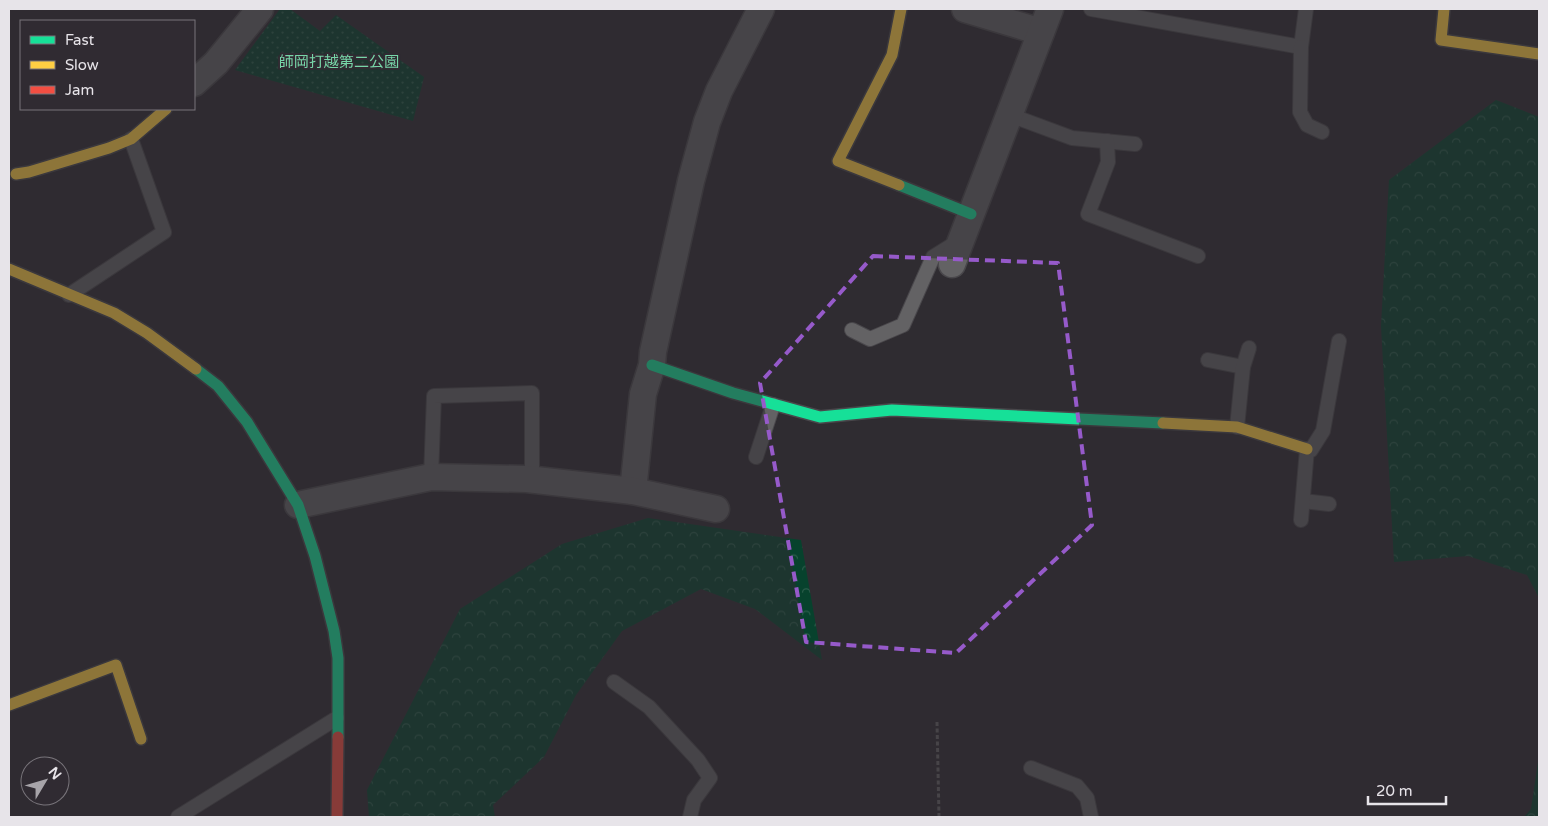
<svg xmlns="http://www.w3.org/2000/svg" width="1548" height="826" viewBox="0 0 1548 826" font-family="'Varela Round','Noto Sans JP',sans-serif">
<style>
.grass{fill:url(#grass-dots)}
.forest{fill:url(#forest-crowns)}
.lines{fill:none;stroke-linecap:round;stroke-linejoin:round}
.lane-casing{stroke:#49474b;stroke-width:16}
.street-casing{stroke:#49474b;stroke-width:29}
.fast-casing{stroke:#49474b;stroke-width:14}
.slow-casing{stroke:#49474b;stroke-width:14}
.jam-casing{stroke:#49474b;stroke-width:14}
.path{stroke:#646265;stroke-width:3;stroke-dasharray:4 2.5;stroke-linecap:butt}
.lane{stroke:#636264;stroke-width:14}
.street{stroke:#636264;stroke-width:26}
.fast{stroke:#16e098;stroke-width:11}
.slow{stroke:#ffcf43;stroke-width:11}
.jam{stroke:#f24e42;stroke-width:11}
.marked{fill:none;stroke:#965aca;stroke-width:4;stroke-dasharray:10 6;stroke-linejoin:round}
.labels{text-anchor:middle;stroke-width:4;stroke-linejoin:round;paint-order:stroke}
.park-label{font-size:15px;fill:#77d5a8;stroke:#302b32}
</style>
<defs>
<pattern id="grass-dots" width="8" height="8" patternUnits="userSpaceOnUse" patternTransform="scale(1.25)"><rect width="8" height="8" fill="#07422d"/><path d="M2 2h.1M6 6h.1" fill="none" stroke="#2b5d4b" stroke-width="1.8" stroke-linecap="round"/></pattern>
<pattern id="forest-crowns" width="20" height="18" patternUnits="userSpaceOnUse" patternTransform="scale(1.25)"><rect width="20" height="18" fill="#07422d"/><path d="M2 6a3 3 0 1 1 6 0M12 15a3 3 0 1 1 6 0" fill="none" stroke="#2b5d4b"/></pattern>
</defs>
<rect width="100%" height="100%" fill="#2f2c31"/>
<path class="grass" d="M280 9H290L320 31 336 15 424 77 413 121 235 70Z"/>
<g class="forest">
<path d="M1496 100 1539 117V598L1527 575 1468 556 1394 562 1381 326 1389 180Z"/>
<path d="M648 518 801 540 822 660 755 609 701 589 622 631 576 695 544 757 493 805 495 817H369L367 790 460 609 562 544Z"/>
<path d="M1539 755V817H1524L1531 809Z"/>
</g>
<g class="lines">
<g class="lane-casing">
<g id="lane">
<path d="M1091 9 1301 47 1306 9"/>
<path d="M1301 47 1300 112 1307 125 1322 132"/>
<path d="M1010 115 1072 138 1135 144"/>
<path d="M1107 141 1108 162 1088 214 1198 256"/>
<path d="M69 295 164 232 131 139"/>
<path d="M852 330 870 339 903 325 933 257 957 242"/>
<path d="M1208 360 1243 367"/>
<path d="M1237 427 1243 367 1249 348"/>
<path d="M756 457 773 405"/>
<path d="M431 477 434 396 532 393V479"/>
<path d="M1303 501 1329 504"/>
<path d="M1301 520 1307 449 1311 450 1323 431 1339 341"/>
<path d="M614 682 649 707 698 760 710 778 694 800 690 817"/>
<path d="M1031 768 1077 786 1087 798 1091 817"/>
<path d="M178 817 337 718"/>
</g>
</g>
<g class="street-casing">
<g id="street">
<path d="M965 9 1041 32"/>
<path d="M194 83 216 63 260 9"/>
<path d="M952 264 1050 9"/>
<path d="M633 491 643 394 652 365 653 352 691 181 707 122 719 91 761 9"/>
<path d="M298 505 431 477 527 479 633 491 716 509"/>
</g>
</g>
<g class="fast-casing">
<g id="fast">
<path d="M899 185 971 214"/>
<path d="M652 365 733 393 820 417 892 410 1163 423"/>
<path d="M196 369 218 386 247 422 298 505 315 556 334 631 338 658V737"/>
</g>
</g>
<g class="slow-casing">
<g id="slow">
<path d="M1444 9 1441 40 1539 54"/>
<path d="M16 174 29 172 109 148 131 139 166 109"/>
<path d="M899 185 838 161 892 55 901 9"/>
<path d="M9 269 114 313 147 333 196 369"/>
<path d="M1163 423 1237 427 1307 449"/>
<path d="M9 705 116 665 141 739"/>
</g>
</g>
<g class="jam-casing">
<path id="jam" d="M337 817 338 737"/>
</g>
<path class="path" d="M937 722 939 817"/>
<use href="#lane" class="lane"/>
<use href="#street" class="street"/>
<use href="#fast" class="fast"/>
<use href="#slow" class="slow"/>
<use href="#jam" class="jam"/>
</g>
<path d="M0 0H1548V826H0ZM873 256 1058 263 1092 525 956 653 806 642 760 383Z" fill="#2f2c31" fill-opacity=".55" fill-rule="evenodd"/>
<path class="marked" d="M873 256 1058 263 1092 525 956 653 806 642 760 383Z"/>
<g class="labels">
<g class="park-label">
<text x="339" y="67">師岡打越第二公園</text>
</g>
</g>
<rect width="1548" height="826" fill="none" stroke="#e7e4e9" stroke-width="20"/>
<rect x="20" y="20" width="175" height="90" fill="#302b32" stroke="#79757b"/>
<rect x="30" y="36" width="25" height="8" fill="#16e098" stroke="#79757b"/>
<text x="65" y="45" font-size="15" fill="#e7e4e9">Fast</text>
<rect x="30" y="61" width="25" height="8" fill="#ffcf43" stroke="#79757b"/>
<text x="65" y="70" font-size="15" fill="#e7e4e9">Slow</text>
<rect x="30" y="86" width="25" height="8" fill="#f24e42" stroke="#79757b"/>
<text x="65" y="95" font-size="15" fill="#e7e4e9">Jam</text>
<g transform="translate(45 781) rotate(52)"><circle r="24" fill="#302b32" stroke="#79757b"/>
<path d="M0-4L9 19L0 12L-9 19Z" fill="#a7a4a9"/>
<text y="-8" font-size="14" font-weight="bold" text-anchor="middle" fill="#e7e4e9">N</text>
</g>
<path d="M1368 796v8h78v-8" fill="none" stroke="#e7e4e9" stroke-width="2.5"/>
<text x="1376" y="796" font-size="15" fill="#e7e4e9" stroke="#302b32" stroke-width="4" paint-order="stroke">20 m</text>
</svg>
